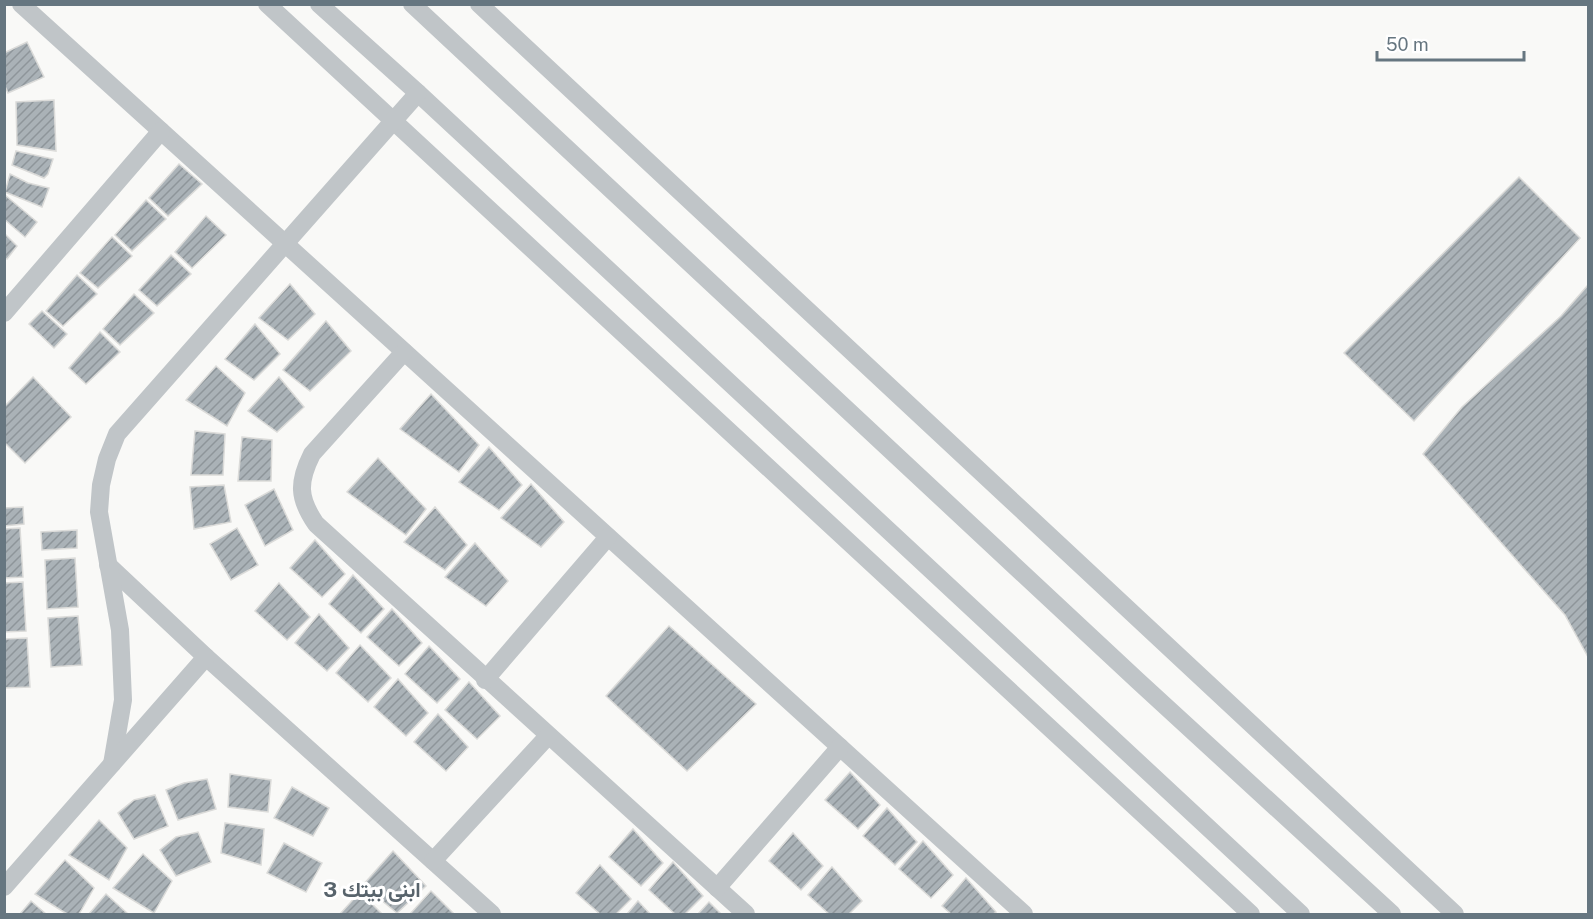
<svg xmlns="http://www.w3.org/2000/svg" width="1593" height="919" viewBox="0 0 1593 919" font-family="'Public Sans',Vazirmatn,sans-serif">
<style>
.building{fill:url(#building-hatch);stroke:#dbdbd9;stroke-width:1.5}
.lines{fill:none;stroke-linecap:round;stroke-linejoin:round}
.street{stroke:#c0c5c8;stroke-width:18}
.labels{text-anchor:middle;stroke-width:6;stroke-linejoin:round;paint-order:stroke}
.district-label{font-size:21px;font-weight:bold;fill:#58646c;stroke:#fff}
</style>
<defs>
<pattern id="building-hatch" width="6" height="6" patternUnits="userSpaceOnUse" patternTransform="scale(1.5)"><rect width="6" height="6" fill="#aab2b7"/><path d="M-1 1l2-2M0 6l6-6M5 7l2-2" fill="none" stroke="#8e959a"/></pattern>
</defs>
<rect width="100%" height="100%" fill="#f9f9f7"/>
<g class="building">
<path d="M27 42 44 77 8 93 4 84V53Z"/>
<path d="M54 100 56 151 17 145 16 102Z"/>
<path d="M16 151 53 159 48 174 44 178 12 165Z"/>
<path d="M179 164 202 184 168 216 149 198Z"/>
<path d="M10 174 28 183 49 188 42 207 5 192Z"/>
<path d="M1519 177 1580 238 1414 421 1344 353Z"/>
<path d="M5 195 37 222 25 237 4 219Z"/>
<path d="M146 200 166 219 132 251 115 235Z"/>
<path d="M206 216 226 235 192 268 175 252Z"/>
<path d="M4 233 17 246 7 259 4 257Z"/>
<path d="M112 237 132 256 98 288 80 273Z"/>
<path d="M171 255 191 274 157 306 139 290Z"/>
<path d="M77 275 97 294 63 326 46 311Z"/>
<path d="M290 284 315 314 288 340 259 318Z"/>
<path d="M1588 285V657L1565 615 1423 454 1462 407 1561 316Z"/>
<path d="M134 294 154 313 120 345 103 329Z"/>
<path d="M42 311 67 334 54 348 29 324Z"/>
<path d="M326 321 351 351 310 391 283 370Z"/>
<path d="M255 324 280 354 254 380 225 359Z"/>
<path d="M100 332 120 352 86 384 69 368Z"/>
<path d="M216 366 245 393 227 426 186 400Z"/>
<path d="M33 377 71 417 25 463 4 442V407Z"/>
<path d="M279 377 304 407 277 432 248 411Z"/>
<path d="M431 394 479 445 459 472 400 429Z"/>
<path d="M195 431 225 434 223 475H191Z"/>
<path d="M242 437 272 440 271 481H238Z"/>
<path d="M489 447 522 485 499 510 459 482Z"/>
<path d="M378 458 426 509 406 535 347 492Z"/>
<path d="M531 484 564 522 541 547 501 518Z"/>
<path d="M224 485 231 522 194 529 190 487Z"/>
<path d="M274 489 293 530 265 546 245 505Z"/>
<path d="M23 507 24 524 4 526V508Z"/>
<path d="M435 507 467 545 445 570 404 542Z"/>
<path d="M20 528 23 577 4 578V529Z"/>
<path d="M237 528 258 565 231 580 210 544Z"/>
<path d="M77 530V548L42 550 41 532Z"/>
<path d="M315 540 345 574 322 597 290 568Z"/>
<path d="M475 543 508 581 486 606 445 577Z"/>
<path d="M75 558 78 607 47 609 45 560Z"/>
<path d="M353 575 384 609 361 633 329 604Z"/>
<path d="M23 582 26 631 4 632V583Z"/>
<path d="M279 583 310 617 287 640 255 611Z"/>
<path d="M392 609 422 643 399 666 367 637Z"/>
<path d="M319 614 349 648 327 671 295 643Z"/>
<path d="M78 616 82 665 51 667 48 618Z"/>
<path d="M669 626 756 704 687 771 606 696Z"/>
<path d="M27 638 30 687 4 688V639Z"/>
<path d="M360 645 391 678 368 702 336 673Z"/>
<path d="M429 646 460 679 437 703 405 674Z"/>
<path d="M398 679 428 713 406 736 374 707Z"/>
<path d="M469 682 500 716 477 739 445 710Z"/>
<path d="M438 714 468 747 446 771 414 742Z"/>
<path d="M850 772 880 805 858 829 825 800Z"/>
<path d="M230 774 271 780 268 812 228 807Z"/>
<path d="M207 779 216 809 178 820 166 790 184 783Z"/>
<path d="M292 787 329 808 313 836 274 818Z"/>
<path d="M155 795 168 826 134 839 118 813 134 800Z"/>
<path d="M887 808 917 842 895 865 863 836Z"/>
<path d="M99 820 127 848 109 880 69 855Z"/>
<path d="M225 823 264 829 261 865 221 853Z"/>
<path d="M633 829 663 863 641 886 609 857Z"/>
<path d="M198 832 211 862 176 876 160 850 176 837Z"/>
<path d="M793 833 823 866 801 890 769 861Z"/>
<path d="M923 841 953 875 931 898 899 869Z"/>
<path d="M284 843 322 863 306 892 267 873Z"/>
<path d="M393 851 426 886 397 913 363 885Z"/>
<path d="M143 854 172 881 154 913 113 888Z"/>
<path d="M65 860 94 888 79 914H67L35 894Z"/>
<path d="M673 862 703 896 685 914H675L649 890Z"/>
<path d="M600 865 631 899 616 914H600L576 893Z"/>
<path d="M832 867 862 901 849 914H829L808 895Z"/>
<path d="M966 878 996 912 993 914H951L942 906Z"/>
<path d="M431 891 454 914H410Z"/>
<path d="M360 892 382 914H340Z"/>
<path d="M106 894 128 914H89Z"/>
<path d="M31 901 46 914H20Z"/>
<path d="M638 901 650 914H627Z"/>
<path d="M709 902 721 914H698Z"/>
</g>
<g class="lines">
<g class="street">
<path d="M21 4 1024 914"/>
<path d="M267 4 1251 914"/>
<path d="M319 4 418 93 1301 914"/>
<path d="M412 4 1138 681 1392 914"/>
<path d="M479 4 1455 914"/>
<path d="M4 313 161 131"/>
<path d="M404 352 312 454C298 482 298 498 316 524L746 914"/>
<path d="M108 565 206 657 492 914"/>
<path d="M485 680 608 537"/>
<path d="M112 764 123 700 120 630 99 512 101 485 107 459 117 434 418 93"/>
<path d="M433 861 548 736"/>
<path d="M4 887 206 657"/>
<path d="M717 888 840 747"/>
</g>
</g>
<g class="labels">
<g class="district-label">
<text x="372" y="897">ابنى بيتك 3</text>
</g>
</g>
<rect width="1593" height="919" fill="none" stroke="#667680" stroke-width="12"/>
<path d="M1377 51v9h147v-9" fill="none" stroke="#667680" stroke-width="3"/>
<text x="1386" y="51" font-size="18" fill="#667680" stroke="#ffffff" stroke-width="4.5" paint-order="stroke">50 m</text>
</svg>
